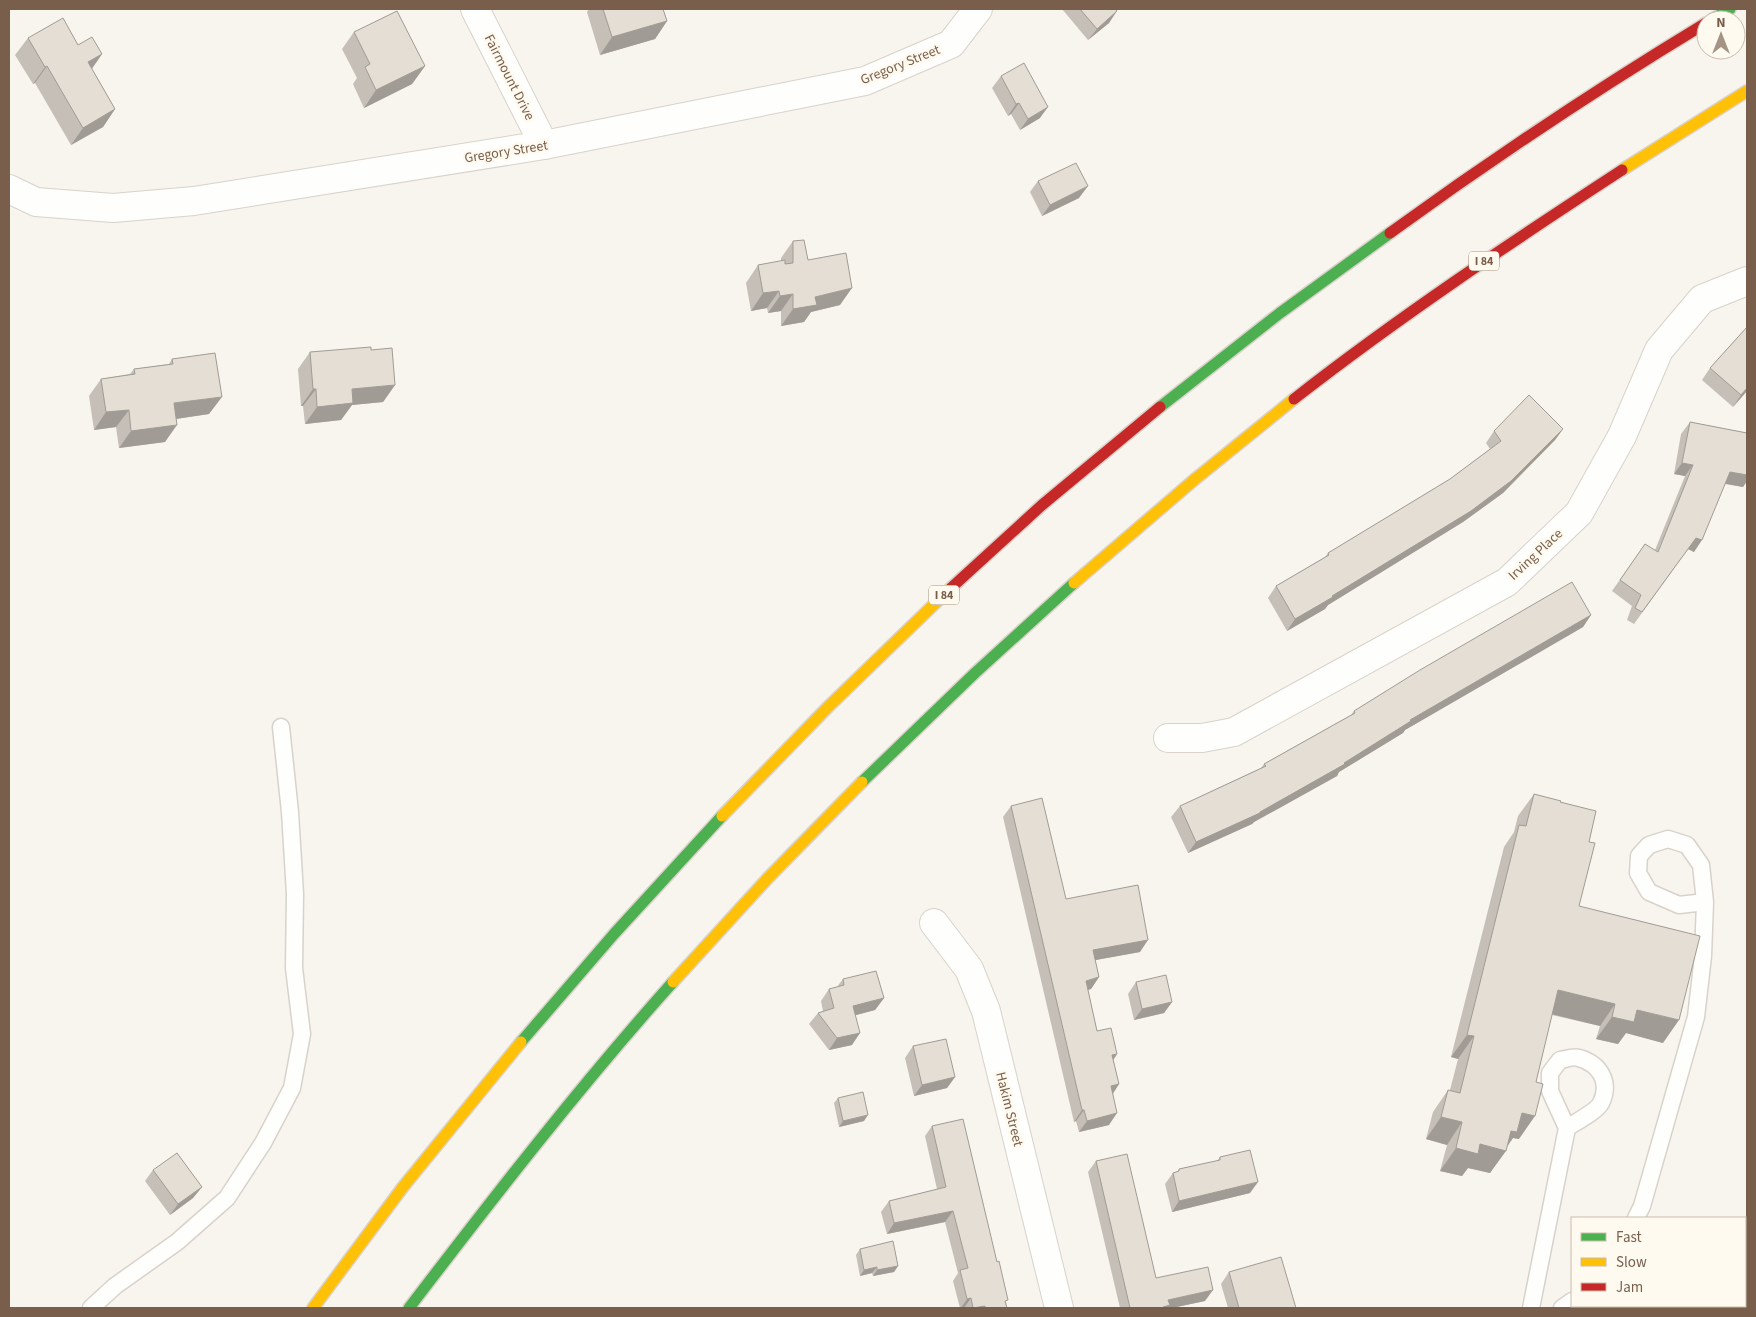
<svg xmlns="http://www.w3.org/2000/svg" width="1756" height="1317" viewBox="0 0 1756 1317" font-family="'Source Sans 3',sans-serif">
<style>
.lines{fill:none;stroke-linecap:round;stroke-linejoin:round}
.lane-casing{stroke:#d8d2cb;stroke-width:19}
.street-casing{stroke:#d8d2cb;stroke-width:30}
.fast-casing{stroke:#dad2ca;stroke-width:14}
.slow-casing{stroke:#dad2ca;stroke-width:14}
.jam-casing{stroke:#dad2ca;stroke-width:14}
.lane{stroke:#fefefc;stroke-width:16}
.street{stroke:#fefefc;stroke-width:28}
.fast{stroke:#4caf50;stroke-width:11}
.slow{stroke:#ffc107;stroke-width:11}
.jam{stroke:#c62828;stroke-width:11}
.wall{fill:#c5bfb7}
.shaded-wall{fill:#a09b95}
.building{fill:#e5ded5;stroke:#a09b95}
.labels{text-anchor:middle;stroke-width:5;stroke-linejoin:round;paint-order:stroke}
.shield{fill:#fffaf0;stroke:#a18e7c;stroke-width:1}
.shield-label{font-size:12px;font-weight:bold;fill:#795f4b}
.street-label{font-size:14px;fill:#795f4b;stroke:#fffaf0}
</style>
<rect width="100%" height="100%" fill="#f8f5ee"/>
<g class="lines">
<g class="lane-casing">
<g id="lane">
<path d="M1636 1218 1642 1206 1696 1017 1703 956 1705 902 1701 865 1687 845 1668 839 1649 845 1639 856 1638 873 1649 892 1679 905 1705 902"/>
<path d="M91 1308 115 1286 177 1242 227 1198 263 1143 292 1088 302 1034 294 968 295 894 290 812 281 727"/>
<path d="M1531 1308 1567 1128 1550 1091V1073L1560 1060C1566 1059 1574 1056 1579 1058 1600 1064 1611 1082 1601 1103 1597 1111 1576 1122 1567 1128"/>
<path d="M1562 1308 1572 1301"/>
</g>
</g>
<g class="street-casing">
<g id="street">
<path d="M475 9 544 145"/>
<path d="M9 189 36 202 113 208 194 201 544 145 865 81 951 44 978 9"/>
<path d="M1168 738H1202L1234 732 1507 582 1579 513 1622 436 1659 350 1702 299 1747 281"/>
<path d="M934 923 969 969 986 1011 1059 1308"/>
</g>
</g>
<g class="fast-casing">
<g id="fast">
<path d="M1711 20 1730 9"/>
<path d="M1160 407 1280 313 1390 233"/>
<path d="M862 782 975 673 1074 583"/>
<path d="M521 1042 614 934 722 816"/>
<path d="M409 1308C494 1197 580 1086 673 982"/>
</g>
</g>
<g class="slow-casing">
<g id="slow">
<path d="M1622 170 1747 91"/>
<path d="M1074 583 1194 480 1294 399"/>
<path d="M722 816 828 707 951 588"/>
<path d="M673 982 768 878 862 782"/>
<path d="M313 1308 403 1187 521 1042"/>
</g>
</g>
<g class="jam-casing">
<g id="jam">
<path d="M1390 233C1492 159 1597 89 1706 23"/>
<path d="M1294 399C1399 317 1510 243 1622 170"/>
<path d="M951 588 1042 505 1160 407"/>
</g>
</g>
<use href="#lane" class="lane"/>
<use href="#street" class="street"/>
<use href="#fast" class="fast"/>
<use href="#slow" class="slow"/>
<use href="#jam" class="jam"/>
</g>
<g class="wall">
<path d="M589 9H663L667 21 655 39 600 55 587 12Z"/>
<path d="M1062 9H1118L1116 10 1109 23 1088 40Z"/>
<path d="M354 32 425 66 412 84 364 108 353 84 357 78 342 49Z"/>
<path d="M28 38 78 45 102 54 92 69 115 109 103 127 71 145 35 83 33 84 15 55Z"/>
<path d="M1001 76 1040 118 1020 130 1011 114 1008 116 992 88Z"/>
<path d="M1038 181 1079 198 1042 216 1030 192Z"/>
<path d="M793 241 840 305 811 312 804 322 781 326V311L768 313 767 308 751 311 746 283 758 265 781 261V258Z"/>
<path d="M1747 327V391L1733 407 1702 380 1710 368Z"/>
<path d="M371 350 395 385 383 402 352 405 341 420 305 424 303 406H301L298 369 310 352Z"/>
<path d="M172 359 209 414 176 419 165 442 119 448 116 427 94 430 89 396 101 379 130 374 134 369 169 364Z"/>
<path d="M1690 422 1747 433V481L1743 487 1725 484 1694 552 1688 549 1634 624 1627 620 1632 606 1612 591 1645 544 1655 550 1685 476 1674 474 1681 434Z"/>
<path d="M1563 429 1555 440 1503 493 1463 522 1328 605 1325 609 1287 631 1268 598 1276 586 1325 557 1328 553 1450 479 1490 449 1486 443 1494 431Z"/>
<path d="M1591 615 1583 627 1405 730 1403 733 1339 772 1337 776 1254 822 1252 824 1188 853 1171 817 1180 806 1261 768 1264 764 1351 715 1354 711Z"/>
<path d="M1534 794 1560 802 1589 842 1579 906 1663 1043 1626 1033 1618 1044 1596 1039 1600 1026 1552 1015 1519 1139 1513 1138 1490 1173 1468 1168 1462 1176 1440 1171 1447 1145 1426 1139 1433 1112 1448 1090H1450L1458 1059 1451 1057 1504 847 1514 832 1518 816Z"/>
<path d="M1011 806 1066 899 1140 952 1095 960 1099 977 1091 989 1088 990 1097 1031 1117 1054 1113 1060 1119 1084 1113 1094 1109 1125 1079 1132 1076 1121 1074 1122 1003 817Z"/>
<path d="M843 979 884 998 875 1010 856 1015 852 1045 829 1050 809 1024 818 1013 823 1011 821 1001 829 989 837 987Z"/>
<path d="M1136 982 1172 1002 1164 1013 1134 1020 1128 994Z"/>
<path d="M913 1046 955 1077 947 1088 914 1096 905 1058Z"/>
<path d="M838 1098 864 1121 839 1127 834 1103Z"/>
<path d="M932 1126 1006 1303 1007 1308H960L953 1281 958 1273 945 1222 887 1234 881 1212 889 1201 937 1189 925 1136Z"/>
<path d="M1220 1157 1250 1193 1172 1212 1165 1184 1173 1173 1177 1172 1179 1169 1217 1161Z"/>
<path d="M1096 1161 1156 1278 1205 1301 1172 1308H1120L1088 1172Z"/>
<path d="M153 1170 202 1187 193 1198 170 1215 145 1181Z"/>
<path d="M860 1249 898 1266 894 1272 873 1276 872 1273 860 1276 856 1255Z"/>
<path d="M1229 1272 1296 1308H1228L1221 1284Z"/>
</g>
<g class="shaded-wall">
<path d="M1117 11 1109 23 1088 40 1097 29Z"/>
<path d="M667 21 655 39 600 55 612 37Z"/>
<path d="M102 54 90 71 88 62Z"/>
<path d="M47 66 35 83 33 84 45 67Z"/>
<path d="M425 66 412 84 364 108 376 90Z"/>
<path d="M1019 103 1011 114 1008 116 1016 104Z"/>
<path d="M1048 107 1040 118 1020 130 1028 119Z"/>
<path d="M115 109 103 127 71 145 83 128Z"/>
<path d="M1088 186 1079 198 1042 216 1050 205Z"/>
<path d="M852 288 840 305 811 312 804 322 781 326 793 309 815 297Z"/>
<path d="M779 291 767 308 751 311 763 293Z"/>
<path d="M793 294 781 311 768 313 780 296Z"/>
<path d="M395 385 383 402 352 405 341 420 305 424 317 407 352 389Z"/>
<path d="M1747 388V391L1733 407 1741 395Z"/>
<path d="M313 389H316L303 406H301Z"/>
<path d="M222 397 209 414 162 421 174 403Z"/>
<path d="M129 410 116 427 94 430 106 412Z"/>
<path d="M177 425 165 442 119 448 131 431Z"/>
<path d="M1563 429 1555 440 1503 493 1463 522 1328 605 1325 609 1287 631 1295 619 1332 596Z"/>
<path d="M1682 463 1693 465 1685 476 1674 474Z"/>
<path d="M1730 472 1747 475V481L1743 487 1722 483Z"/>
<path d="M1696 538 1702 540 1694 552 1688 549 1634 624Z"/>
<path d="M1591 615 1583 627 1405 730 1403 733 1339 772 1337 776 1254 822 1252 824 1188 853 1196 842 1260 812 1344 763 1410 720Z"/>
<path d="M1148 940 1140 952 1085 962 1093 950Z"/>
<path d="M1099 977 1091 989 1078 992 1086 981Z"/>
<path d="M1558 990 1615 1004 1600 1026 1543 1012Z"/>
<path d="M884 998 875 1010 845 1018 853 1006Z"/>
<path d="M1172 1002 1164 1013 1134 1020 1142 1009Z"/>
<path d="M1637 1010 1679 1020 1663 1043 1626 1033 1618 1044 1596 1039 1612 1017Z"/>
<path d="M860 1033 852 1045 829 1050 837 1038Z"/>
<path d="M1467 1035 1474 1036 1458 1059 1451 1057Z"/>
<path d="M1117 1054 1110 1065 1112 1055Z"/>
<path d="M955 1077 947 1088 914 1096 922 1085Z"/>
<path d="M1119 1084 1111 1096V1086Z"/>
<path d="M1082 1110H1084L1076 1121 1074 1122Z"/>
<path d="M1117 1113 1109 1125 1079 1132 1087 1121Z"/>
<path d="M1522 1113 1535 1116 1519 1139 1513 1138 1504 1150 1506 1151 1490 1173 1468 1168 1462 1176 1440 1171 1456 1148 1480 1144Z"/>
<path d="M868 1115 864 1121 839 1127 843 1121Z"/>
<path d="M1441 1117 1462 1122 1447 1145 1426 1139Z"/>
<path d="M1258 1182 1250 1193 1172 1212 1179 1201Z"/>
<path d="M202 1187 193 1198 170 1215 178 1204Z"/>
<path d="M953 1211 945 1222 887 1234 894 1223Z"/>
<path d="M898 1266 894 1272 873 1276 877 1270Z"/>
<path d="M877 1267 872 1273 860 1276 864 1270Z"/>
<path d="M1213 1290 1205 1301 1172 1308H1162L1168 1300Z"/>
<path d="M971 1298 964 1308H961L967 1299Z"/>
</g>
<g class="building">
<path d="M603 9H663L667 21 612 37Z"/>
<path d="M1080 9H1115L1117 11 1097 29Z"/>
<path d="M397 11 425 66 376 90 365 67 370 64 354 32Z"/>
<path d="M63 18 78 45 92 37 102 54 88 62 115 109 83 128 47 66 45 67 28 38Z"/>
<path d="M1024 63 1048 107 1028 119 1019 103 1016 104 1001 76Z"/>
<path d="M1076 163 1088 186 1050 205 1038 181Z"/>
<path d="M804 240 808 260 846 253 852 288 815 297 817 305 793 309V294L780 296 779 291 763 293 758 265 785 260V264L793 263V241Z"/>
<path d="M1747 327V388L1741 395 1710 368Z"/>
<path d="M371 347V350L392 348 395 385 352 389 353 403 317 407 316 389H313L310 352Z"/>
<path d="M215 353 222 397 174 403 177 425 131 431 129 410 106 412 101 379 135 374 134 369 173 364 172 359Z"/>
<path d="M1529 395 1563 429 1511 481 1471 511 1332 596 1333 597 1295 619 1276 586 1329 555 1328 553 1450 479 1501 441 1494 431Z"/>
<path d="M1690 422 1747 433V475L1730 472 1702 540 1696 538 1642 612 1635 608 1641 595 1620 580 1645 544 1658 552 1693 465 1682 463Z"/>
<path d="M1572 582 1591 615 1410 720 1411 721 1344 763 1345 764 1260 812V813L1196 842 1180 806 1266 766 1264 764 1355 713 1354 711 1420 670Z"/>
<path d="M1534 794 1561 801 1560 802 1596 811 1589 842 1595 843 1579 906 1700 936 1679 1020 1637 1010 1634 1022 1612 1017 1615 1004 1558 990 1536 1082 1543 1084 1535 1116 1522 1113 1517 1132 1511 1131 1506 1151 1480 1144 1478 1154 1456 1148 1462 1122 1441 1117 1448 1090 1460 1093 1474 1036 1467 1035 1519 825 1526 826Z"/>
<path d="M1042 798 1066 899 1138 885 1148 940 1093 950 1099 977 1086 981 1097 1031 1111 1028 1117 1054 1112 1055 1119 1084 1111 1086 1117 1113 1087 1121 1084 1110H1082L1011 806Z"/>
<path d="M876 971 884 998 853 1006 860 1033 837 1038 818 1013 834 1008 829 989 844 985 843 979Z"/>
<path d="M1166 975 1172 1002 1142 1009 1136 982Z"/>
<path d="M946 1039 955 1077 922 1085 913 1046Z"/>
<path d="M863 1092 868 1115 843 1121 838 1098Z"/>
<path d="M963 1119 997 1262 999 1261 1008 1300 1005 1301 1007 1308H985V1306L973 1308 971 1298 967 1299 960 1270 968 1268 953 1211 894 1223 889 1201 946 1187 932 1126Z"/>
<path d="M1250 1150 1258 1182 1179 1201 1173 1173 1179 1171V1169L1220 1160V1157Z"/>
<path d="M177 1153 202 1187 178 1204 153 1170Z"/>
<path d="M1127 1154 1156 1278 1208 1267 1213 1290 1168 1300 1170 1305 1163 1307V1308H1130L1096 1161Z"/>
<path d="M893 1241 898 1266 877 1270V1267L864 1270 860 1249Z"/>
<path d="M1281 1257 1296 1308H1239L1229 1272Z"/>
</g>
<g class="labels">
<g class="shield">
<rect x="1469" y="251.5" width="30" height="19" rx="4"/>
<rect x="929" y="585.5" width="30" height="19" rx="4"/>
</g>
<g class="shield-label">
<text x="1484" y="265">I 84</text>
<text x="944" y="599">I 84</text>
</g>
<g class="street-label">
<text transform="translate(900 64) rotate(-22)" y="5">Gregory Street</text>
<text transform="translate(510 77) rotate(63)" y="5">Fairmount Drive</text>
<text transform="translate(506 151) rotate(-9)" y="5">Gregory Street</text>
<text transform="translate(1535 554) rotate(-43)" y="5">Irving Place</text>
<text transform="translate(1010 1109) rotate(76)" y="5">Hakim Street</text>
</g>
</g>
<rect width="1756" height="1317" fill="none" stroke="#795f4b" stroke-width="20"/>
<rect x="1571" y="1217" width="175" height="90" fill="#fffaf0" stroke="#c9bcae"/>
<rect x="1581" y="1233" width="25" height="8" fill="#4caf50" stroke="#c9bcae"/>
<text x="1616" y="1242" font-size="15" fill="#795f4b">Fast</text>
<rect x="1581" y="1258" width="25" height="8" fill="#ffc107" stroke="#c9bcae"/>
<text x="1616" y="1267" font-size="15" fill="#795f4b">Slow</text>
<rect x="1581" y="1283" width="25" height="8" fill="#c62828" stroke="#c9bcae"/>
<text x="1616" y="1292" font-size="15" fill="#795f4b">Jam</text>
<g transform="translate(1721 35)"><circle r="24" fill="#fffaf0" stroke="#c9bcae"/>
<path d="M0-4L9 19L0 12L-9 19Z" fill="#a59484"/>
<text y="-8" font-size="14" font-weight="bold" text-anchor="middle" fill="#795f4b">N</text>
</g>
</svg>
